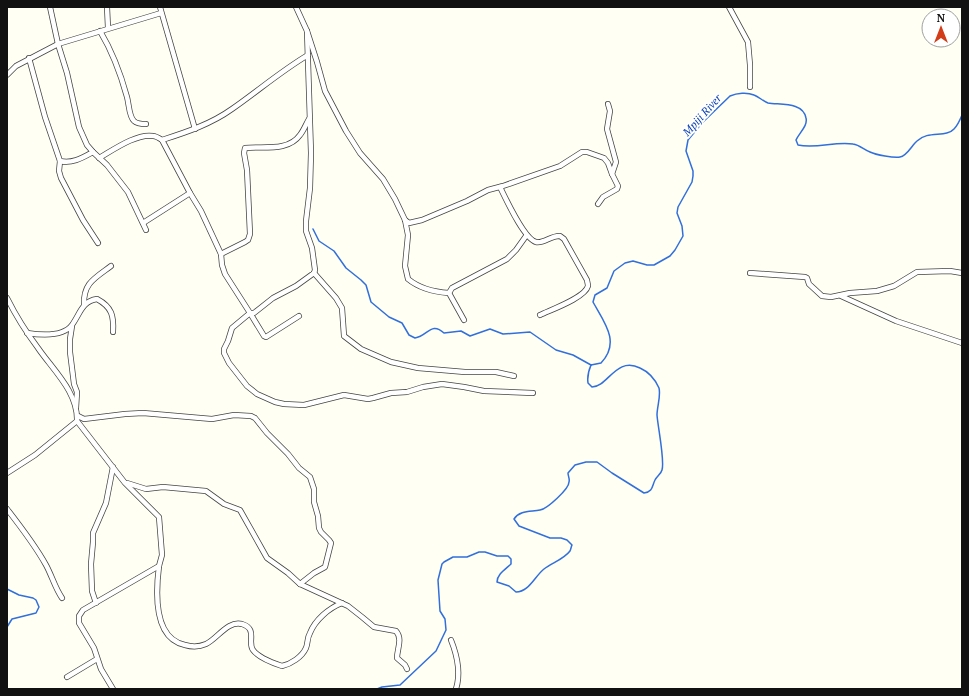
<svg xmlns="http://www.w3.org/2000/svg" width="969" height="696" viewBox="0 0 969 696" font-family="'PT Serif',serif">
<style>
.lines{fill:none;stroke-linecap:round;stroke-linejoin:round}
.stream{stroke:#316fdc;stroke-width:1.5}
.street-casing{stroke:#444;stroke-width:6}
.street{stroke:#fff;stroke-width:4.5}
.labels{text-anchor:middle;stroke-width:4;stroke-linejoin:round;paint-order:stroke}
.water-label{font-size:11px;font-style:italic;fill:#0a40b2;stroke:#fff}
</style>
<rect width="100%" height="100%" fill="#fffff4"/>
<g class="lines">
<g class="stream">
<path d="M313 229 319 241 334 251 346 268 361 280 366 285 371 302 389 317 402 323 409 335 415 338C428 336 431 321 444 333L461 331 470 336 490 329 503 334 530 332 556 350 573 355 591 365"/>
<path d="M591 365 601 363C621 342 604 322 593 302L595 295 607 288 614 271 625 263 633 261 647 265H654L670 256 675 250 683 236 682 226 677 213 678 207 692 182 693 176V171L686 151 688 140 702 123 730 96C737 93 747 92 754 95 759 97 763 101 768 103 781 105 803 102 806 118 808 126 799 133 796 140L798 145C817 149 835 141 853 144 860 145 864 150 870 152 876 155 894 158 900 157 907 156 912 145 917 141 928 130 946 138 954 129 958 125 960 120 962 115"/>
<path d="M7 589 19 595 33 598 36 600 39 607 36 613 12 619 7 627"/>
<path d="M377 689 382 687 400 685 436 651 446 630 445 619 440 611 438 580 442 564 444 562 453 557H467L479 552H485L497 556H508L511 559V564C506 569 497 574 497 582L509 586 516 592C529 592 535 576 544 569 552 563 564 559 570 551 571 549 571 547 572 545L567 540 561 538H550L519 526 514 519C520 510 531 512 540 510 547 509 569 489 569 482 570 479 568 476 568 473L575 465 586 462H597L612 473 644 493C653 492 652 486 655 480 657 476 661 474 662 470 665 461 658 428 657 415 657 407 661 396 659 388 655 379 649 372 640 368 616 356 608 387 592 387L588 383C587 376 588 372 591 365"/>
</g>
<g class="street-casing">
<g id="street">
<path d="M50 7 58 44 67 73 79 127 87 145 93 152 107 165 128 192 146 230"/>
<path d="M107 7 108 28"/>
<path d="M160 7 195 129"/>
<path d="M296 7 307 31 317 62 325 91 346 131 360 153 383 179 395 199 405 220 408 235 405 266 408 279C419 288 434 292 449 293L464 320"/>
<path d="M729 7 748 42 750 65V87"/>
<path d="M100 31C112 51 121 75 127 97 129 104 129 117 134 121 137 124 142 124 146 124"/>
<path d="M29 58 45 117 60 161C72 164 82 158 93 152"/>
<path d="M7 75 16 66 58 44 161 13"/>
<path d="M162 140C187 132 211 124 232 109 258 91 281 71 308 55"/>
<path d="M99 158C113 150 137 133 153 136 156 136 159 138 162 140L190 193 201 211 221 254 222 265 225 274 250 313H254L273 298 296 286 314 273 315 270 312 248 306 231V221L310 188 311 153 307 31"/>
<path d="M60 161 59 171 61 178 83 220 98 243"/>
<path d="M500 187C506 199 524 239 536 242 543 244 552 235 560 236L564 239 587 280C587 281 588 284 588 286 585 298 550 310 540 315"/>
<path d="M598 204 603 197 617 189 618 186 612 174 616 162 607 129 610 111 608 104"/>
<path d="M405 220 409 223 422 220 467 201 488 190 503 186 560 166 582 152H587L604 158 608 163 612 174"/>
<path d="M143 223 190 193"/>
<path d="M221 254 245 242 248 240 250 234 247 170 244 153 245 148C263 146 288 152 300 135 304 130 306 124 309 119"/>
<path d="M314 273 336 298 342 308 344 336 361 349 391 362 418 368 465 372H496L514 376"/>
<path d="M750 273 805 277 807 278 809 284 822 296 831 297 850 293 877 291 894 286 917 272 950 271 962 273"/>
<path d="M449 293 452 288 507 259 516 250 526 236"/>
<path d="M841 296 896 321 962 343"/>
<path d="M7 298C16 316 26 332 38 348 53 370 78 392 77 421L125 483 159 517 162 555 159 566 83 610 79 616V623L94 648 101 669 113 689"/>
<path d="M84 305C83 283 95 278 111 266"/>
<path d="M299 316 266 337 264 336 250 313 232 328 228 341 224 349V353L229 363 247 386 257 394 275 402 284 404 304 405 344 395 368 399 373 398 391 393 407 392 423 387 442 384 464 387 484 391 533 393"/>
<path d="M72 326 70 339V352L74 384 77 392 76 408"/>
<path d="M27 333C40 335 63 337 72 325 80 314 82 301 97 299 112 307 114 316 113 332"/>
<path d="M78 416 84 419 125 414 143 413 212 419 234 415 251 416 255 418 267 433 288 454 299 468 310 477 314 489V502L318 516 319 528 321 532 329 540 331 543 325 567 314 573 300 584"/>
<path d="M7 473 35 455 77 421"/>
<path d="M127 483 146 489 163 487 206 491 224 504 240 510 267 558 288 573 300 584 348 606 362 617 374 627 396 631C403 639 397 649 397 658L405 665 407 669"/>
<path d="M7 509C21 527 35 545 46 565 52 576 55 588 62 598"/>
<path d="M159 566C156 590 152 638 185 645 192 647 199 647 206 644 217 639 228 620 242 624 258 629 247 642 253 650 258 657 273 663 282 666 291 664 302 657 306 648 308 643 307 638 310 633 315 620 329 608 342 603"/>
<path d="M96 603 92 591 91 564 93 542V533L106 503 113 467"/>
<path d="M451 640C457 655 461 673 456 689"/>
<path d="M67 677 97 659"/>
</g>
</g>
<use href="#street" class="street"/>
</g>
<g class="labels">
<g class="water-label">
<text transform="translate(702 115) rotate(-48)" y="4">Mpiji River</text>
</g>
</g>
<rect width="969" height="696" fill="none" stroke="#111111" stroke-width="16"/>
<g transform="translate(941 28)"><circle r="19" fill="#ffffff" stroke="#a0a0a0"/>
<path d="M0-3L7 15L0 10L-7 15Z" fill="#d23c18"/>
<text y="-6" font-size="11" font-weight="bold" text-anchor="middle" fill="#111111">N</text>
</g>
</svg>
